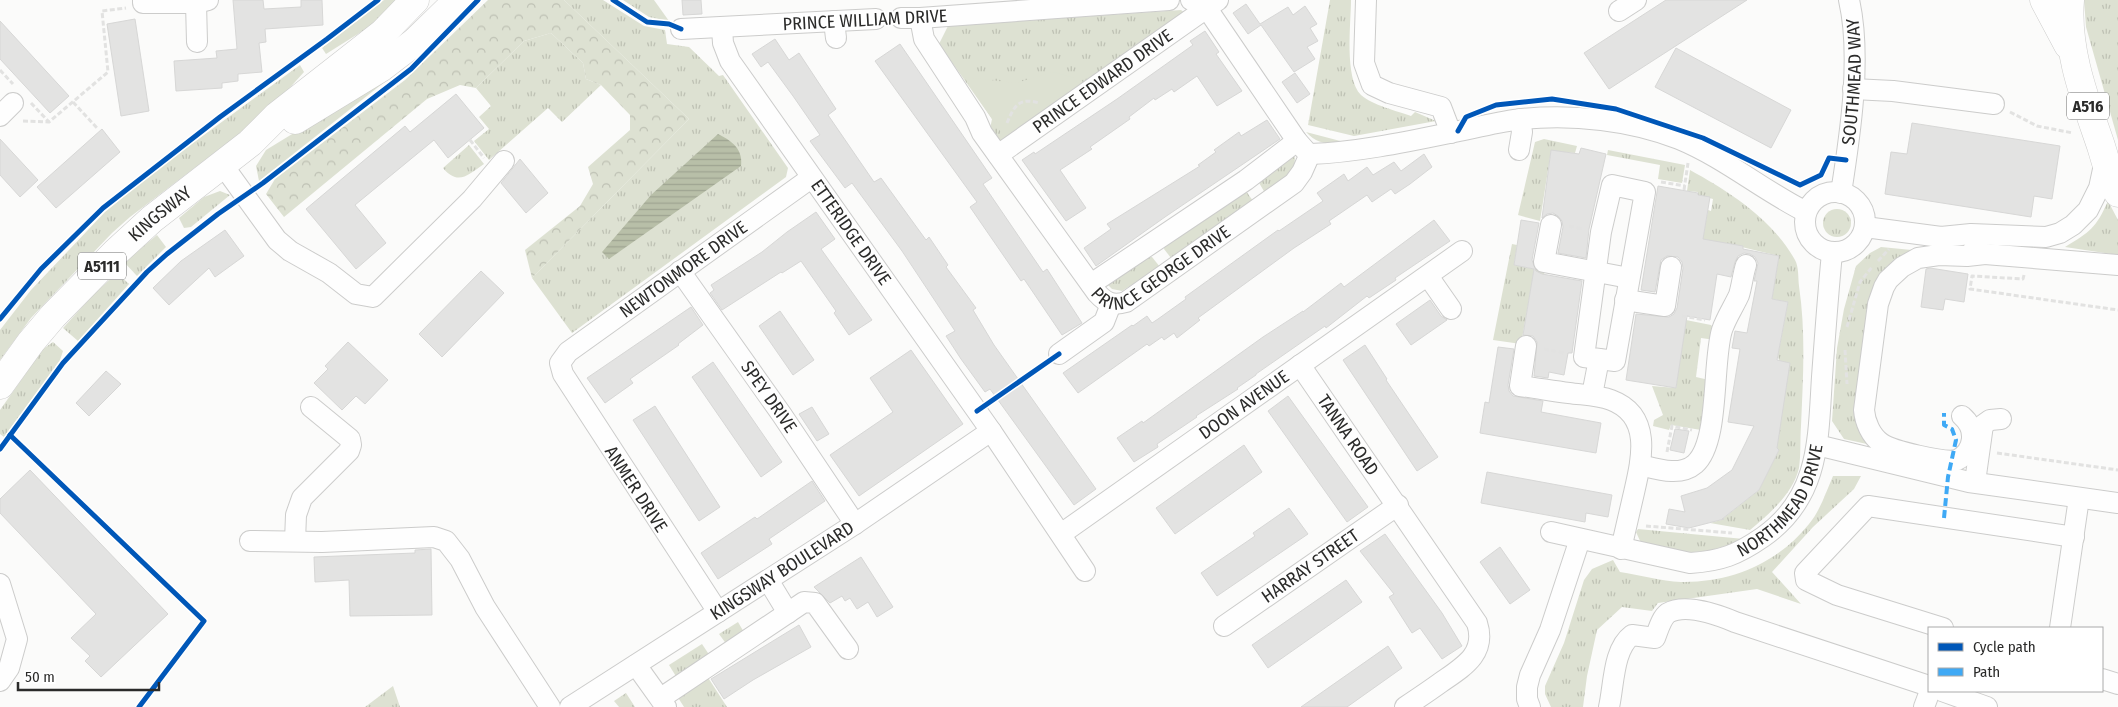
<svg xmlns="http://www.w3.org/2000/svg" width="2118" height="707" viewBox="0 0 2118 707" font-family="'Fira Sans Condensed',sans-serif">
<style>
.grass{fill:url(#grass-tufts)}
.forest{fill:url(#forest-crowns)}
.park{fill:#dde1d2}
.water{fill:url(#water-rules)}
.building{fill:#e3e3e2;stroke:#d7d7d6}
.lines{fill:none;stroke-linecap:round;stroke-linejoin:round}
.minor-casing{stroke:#cccccb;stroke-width:22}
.highway-casing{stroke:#cccccb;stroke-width:29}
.path{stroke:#e2e2e1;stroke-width:3;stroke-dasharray:5 2.5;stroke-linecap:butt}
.minor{stroke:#fefefe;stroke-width:20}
.highway{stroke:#fefefe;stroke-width:28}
.quiet{stroke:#3fa9f5;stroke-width:4;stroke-dasharray:8 4;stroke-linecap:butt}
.cycleway-casing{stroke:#fff;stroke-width:8}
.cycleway{stroke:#0057b8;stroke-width:5}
.labels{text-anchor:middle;stroke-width:4;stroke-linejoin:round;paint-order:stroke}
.shield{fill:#fff;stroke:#6b6b6a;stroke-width:1}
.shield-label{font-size:16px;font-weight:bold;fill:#2b2b2a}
.street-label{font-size:18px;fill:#2b2b2a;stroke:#fff}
</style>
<defs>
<pattern id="grass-tufts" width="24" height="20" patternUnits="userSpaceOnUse" patternTransform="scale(1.25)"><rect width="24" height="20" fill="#dde1d2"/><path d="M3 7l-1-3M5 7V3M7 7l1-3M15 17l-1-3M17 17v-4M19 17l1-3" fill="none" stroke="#bec1b4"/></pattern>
<pattern id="forest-crowns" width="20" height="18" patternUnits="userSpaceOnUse" patternTransform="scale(1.25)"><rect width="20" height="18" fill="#dde1d2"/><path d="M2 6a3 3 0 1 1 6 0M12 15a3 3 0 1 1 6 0" fill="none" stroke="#bec1b4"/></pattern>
<pattern id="water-rules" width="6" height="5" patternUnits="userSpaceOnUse" patternTransform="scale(1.25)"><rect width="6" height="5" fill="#b8bfa8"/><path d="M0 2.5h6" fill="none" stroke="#9ea491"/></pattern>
</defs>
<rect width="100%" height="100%" fill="#fbfbfa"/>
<g class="grass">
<path d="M384 0H396L377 22 326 54 322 48Z"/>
<path d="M564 0H603L644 26 665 30 667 44 689 47 719 76 723 75 788 168 786 177 572 333 532 278 689 119Z"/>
<path d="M623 0H654L669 21 649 17Z"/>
<path d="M1330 0H1351C1351 23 1344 78 1361 95 1372 105 1397 111 1411 116L1415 112 1436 121 1354 136 1308 125Z"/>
<path d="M2084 0H2118V140L2086 27Z"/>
<path d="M1181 10 1189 16 1001 144 990 129 992 119 939 44 948 26Z"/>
<path d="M551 33 583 63 586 79 601 85 562 122 548 108 489 160 474 141 489 129 479 117 491 106 476 88 524 41Z"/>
<path d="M410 62 259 181 256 166 266 150Z"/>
<path d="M300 65 304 72 268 112 130 217 112 233 31 318 0 360V330L31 290 105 212 156 170Z"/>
<path d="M1306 132 1348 143C1331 144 1319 146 1306 132Z"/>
<path d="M1544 139 1577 146 1575 153 1551 151 1540 221 1518 215 1535 142Z"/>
<path d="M469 145 484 164C468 175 458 186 443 168Z"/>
<path d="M1608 150 1685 165 1682 183 1658 179 1660 165 1607 155Z"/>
<path d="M1294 152C1299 174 1281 183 1265 193L1258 181Z"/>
<path d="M1690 170C1730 192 1772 219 1795 260 1799 267 1798 278 1799 286 1806 333 1803 379 1801 426 1800 440 1801 455 1799 468 1793 494 1769 514 1750 530L1710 523 1721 520 1759 490 1779 450 1750 436 1790 363 1779 361 1778 355 1788 302 1772 299 1779 256 1725 243 1701 249 1708 210 1711 211 1713 199 1698 195V192L1687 191Z"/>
<path d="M220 191 230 195 191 227 184 228 179 218 204 197Z"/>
<path d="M1246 191 1253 201 1171 258 1164 249 1165 242Z"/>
<path d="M2108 201 2118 220V255L2065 247C2090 232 2096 228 2108 201Z"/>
<circle cx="1837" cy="223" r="14"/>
<path d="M157 235 166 247 137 276 124 262Z"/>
<path d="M1512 244 1517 245 1514 265 1545 271 1543 278 1533 277 1521 344 1493 340Z"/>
<path d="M1881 247 1922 251 1868 320 1876 446 1844 439 1832 421 1837 348 1844 309 1856 266 1870 253Z"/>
<path d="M1147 256 1152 257 1160 267 1122 291 1112 289 1106 283Z"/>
<path d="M117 273 129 284 78 341 63 328 94 294Z"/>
<path d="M1686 320 1711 325 1716 331 1715 340 1701 338 1696 377 1709 380 1701 430 1671 425 1669 430 1653 426 1654 420 1663 415 1652 386 1676 388Z"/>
<path d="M53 342 63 351 60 360 4 437 0 434V410L43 349Z"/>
<path d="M1833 476H1861L1854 489 1813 527 1772 572 1801 604 1757 589 1658 603 1652 611 1622 607 1597 630 1587 676 1583 707H1551L1545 694V686L1564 643 1584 580 1592 569 1613 560 1620 572C1640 575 1661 581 1681 582 1730 583 1777 564 1809 524 1820 511 1826 492 1833 476Z"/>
<path d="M1638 529 1744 539C1701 557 1686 554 1641 543L1636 532Z"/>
<path d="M738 622 745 634 727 645 719 634Z"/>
<path d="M702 644 710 656 677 678 669 665Z"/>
<path d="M707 676 727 707H684L677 696Z"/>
<path d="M393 686 400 707H365Z"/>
<path d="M626 693 635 707H619L614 701Z"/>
</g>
<path class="forest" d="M488 0H564L689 119 532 278 525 250 580 206 593 184 588 167 630 130V115L601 85 586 79 583 63 551 33 524 41 476 88 460 85 427 99 284 217 266 194 275 179 405 80Z"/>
<path class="park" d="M1053 72 1074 78 1082 87 1006 140 964 77 1016 83Z"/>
<path class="water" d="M718 134C732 141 743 149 741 166L609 259 602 252 651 195Z"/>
<g class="building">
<path d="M233 0H263L264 9 301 7V0H322L323 25 265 29 266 42 259 43 262 72 238 74V81L222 83V88L176 91 174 61 217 58 216 51 237 49Z"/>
<path d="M682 0H701L702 14 683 15Z"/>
<path d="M1666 0H1747L1609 89 1584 53Z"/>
<path d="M1246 4 1260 24 1288 7 1293 15 1305 6 1317 24 1310 28 1318 41 1307 47 1315 59 1294 72 1261 25 1248 34 1233 13Z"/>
<path d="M135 19 149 111 121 116 107 24Z"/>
<path d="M0 21 69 96 50 113 0 59Z"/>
<path d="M1205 31 1219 52 1216 54 1242 91 1217 106 1197 76 1174 92 1172 89 1155 100 1154 98 1129 117 1130 119 1090 147 1092 149 1060 170 1086 208 1066 221 1022 160 1034 152 1035 154 1117 99 1193 45 1190 41Z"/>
<path d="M775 39 789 60 799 53 836 109 828 115 874 182 881 178 926 240 929 237 948 265 946 267 976 308 973 310 994 345 1096 489 1074 505 990 389 985 392 961 359 946 336 955 331 902 251 852 183 845 188 810 141 820 135 793 96 768 62 761 67 752 54Z"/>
<path d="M900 44 992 178 983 184 1043 272 1047 269 1082 323 1062 335 1024 279 1021 281 970 207 977 202 875 61Z"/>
<path d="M1676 48 1791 110 1771 148 1655 87Z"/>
<path d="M1295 73 1310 94 1297 103 1282 82Z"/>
<path d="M456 94 484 128 448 158 434 140 355 205 386 243 356 269 306 209 405 126 410 132Z"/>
<path d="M1267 120 1280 139 1165 217 1096 266 1084 248 1111 229 1107 224 1200 166 1198 165 1216 152 1214 150 1239 132 1241 136Z"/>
<path d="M1912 123 2060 146 2052 199 2034 196 2031 217 1885 194 1891 152 1907 154Z"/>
<path d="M102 129 120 152 56 208 37 187Z"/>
<path d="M0 139 38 180 20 197 0 175Z"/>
<path d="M1581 148 1606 154 1589 229 1586 258 1558 253 1563 227 1562 221 1558 216 1553 213 1547 214 1542 218 1551 150 1579 154Z"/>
<path d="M1424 154 1432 167 1410 184 1395 194 1391 189 1372 202 1367 195 1329 221 1331 224 1294 248 1198 318 1200 320 1177 338 1174 333 1164 340 1162 337 1149 346 1147 344 1078 393 1063 373 1132 325 1133 326 1147 316 1152 323 1158 319 1186 299 1185 297 1278 230 1279 231 1323 201 1317 193 1344 174 1348 181 1367 167 1373 175 1394 162 1401 171Z"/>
<path d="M520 159 548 193 526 213 501 183Z"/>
<path d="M1658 186 1698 193V195L1710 197 1703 239 1743 246V249L1779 256 1772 299 1788 302 1777 360 1790 363 1777 448 1779 450 1759 490 1722 519H1724L1689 528 1666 524 1669 509 1685 512 1681 496 1707 488 1732 470 1754 426 1728 422 1740 349 1732 348 1735 331 1747 333 1757 281H1754L1758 263 1755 257 1750 254 1744 253 1738 256 1735 262 1731 277 1717 274 1710 320 1687 316 1676 388 1626 380 1636 314 1669 317 1674 314 1677 308 1683 268 1682 262 1678 257 1667 256 1661 260 1655 292 1641 290Z"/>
<path d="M816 212 835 239 821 249 872 320 849 335 834 313 836 311 801 261 782 273 781 272 722 310 710 293 714 290 711 285 762 252 787 232Z"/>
<path d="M1434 220 1450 241 1395 278 1396 280 1369 298 1367 296 1326 328 1325 326 1256 374V375L1237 388 1238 389 1196 416 1197 417 1157 444 1158 447 1134 462 1117 438 1142 421 1143 423 1263 337 1303 311V312L1341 283 1344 287Z"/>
<path d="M1521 220 1539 223 1532 260 1536 271 1542 274 1582 281 1572 353H1568L1564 375 1549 372 1548 378 1534 376 1537 342 1533 336 1523 335 1534 269 1514 265Z"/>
<path d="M225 230 244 256 215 277 209 268 169 305 153 288 181 261Z"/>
<path d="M1930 268 1968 274 1964 302 1945 299 1943 310 1921 307 1926 269Z"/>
<path d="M481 271 504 293 442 357 419 334Z"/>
<path d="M1430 300 1441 316 1447 320 1411 345 1396 324Z"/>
<path d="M691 307 703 325 678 344 679 345 630 379 633 383 605 403 587 378Z"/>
<path d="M780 311 814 360 793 375 759 326Z"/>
<path d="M348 342 388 380 365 404 356 396 342 410 314 383 328 369 325 366Z"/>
<path d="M1365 345 1387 379 1386 380 1438 457 1417 471 1343 360Z"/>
<path d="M1498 347 1514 349 1508 385 1509 391 1513 396 1543 401 1541 412 1601 423 1596 453 1480 433 1485 402 1489 403Z"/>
<path d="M911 350 963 424 859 496 830 455 893 412 870 378Z"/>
<path d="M713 362 782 462 761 477 692 377Z"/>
<path d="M106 371 121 384 89 416 76 403Z"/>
<path d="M1288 396 1368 507 1347 522 1268 411Z"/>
<path d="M655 406 720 507 699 521 633 420Z"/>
<path d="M812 407 829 434 817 441 799 414Z"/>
<path d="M1675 429 1689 431 1684 453 1670 450Z"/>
<path d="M1244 445 1262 472 1175 534 1156 508Z"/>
<path d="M30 470 168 614 101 677 85 661 90 656 71 638 96 614 0 513V499Z"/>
<path d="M1487 472 1612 495 1608 517 1586 513 1585 522 1481 503Z"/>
<path d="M812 481 825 501 769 539 772 544 718 579 701 553 755 517 757 519Z"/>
<path d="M1289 508 1308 534 1217 596 1201 573 1255 536 1253 533Z"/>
<path d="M1385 534 1442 613 1462 646 1442 659 1420 628 1412 633 1389 597 1394 594 1360 551Z"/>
<path d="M1500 547 1530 590 1510 604 1480 562Z"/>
<path d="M431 549 432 615 350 616 349 580 315 582 314 557 415 553V550Z"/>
<path d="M861 557 893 607 877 617 868 602 857 609 850 598 845 601 842 596 830 603 814 587Z"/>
<path d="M1346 580 1362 602 1268 668 1252 645Z"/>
<path d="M799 625 811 647 753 680 724 699 711 679Z"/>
<path d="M1388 646 1402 668 1347 707H1301Z"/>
</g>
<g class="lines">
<g class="minor-casing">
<g id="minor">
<path d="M143 0V3H196L208 0"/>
<path d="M1191 0 1206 7 1297 141 1305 150"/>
<path d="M1366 0 1364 63 1372 85 1389 93 1441 107 1451 133"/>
<path d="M196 3 197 42"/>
<path d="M1619 11 1636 0"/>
<path d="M901 18H920L1169 0"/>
<path id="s1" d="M920 18 924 39 975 117 982 133 1097 293C1106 303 1113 306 1126 302L1294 183 1302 172 1310 154"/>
<path d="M834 21 836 38"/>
<path id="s2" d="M722 28 723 43 730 61 991 431 1085 571"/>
<path d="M681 29 876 19"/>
<path d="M1853 89 1893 91 1994 104"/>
<path d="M0 116 13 103"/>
<path d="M1519 150 1522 132 1520 119"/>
<path d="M1310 154C1360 152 1410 141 1459 131 1480 127 1501 121 1522 119 1573 114 1631 120 1679 139 1725 158 1762 190 1806 212"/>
<path id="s3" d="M998 155 1218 0"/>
<path d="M222 164 277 240 290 251 329 273 356 294 373 297 472 199 504 161"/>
<path d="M1612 185 1645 192 1615 361 1584 357 1601 232Z"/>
<circle cx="1835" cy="222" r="30"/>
<path id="s4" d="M1841 193C1850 136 1862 57 1849 0"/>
<path d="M1551 225 1544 262 1629 278"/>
<path d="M1865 227 1941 237 1971 234 2046 237 2060 233 2073 225 2088 210 2099 188 2105 160"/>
<path d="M1973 250 1985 254 2118 265"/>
<path id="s5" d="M680 271 782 415 855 524"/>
<path d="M1428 276 1451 309"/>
<path d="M1091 284 1246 180 1297 141"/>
<path d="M1625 300 1665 306 1671 267"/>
<path d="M1526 346 1520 386C1536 388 1553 391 1569 393 1583 395 1598 395 1611 400 1654 416 1641 462 1633 497 1629 514 1625 532 1621 549"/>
<path d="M1059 354 1104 322 1111 304"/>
<path id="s6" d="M1300 365 1477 623C1487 654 1463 667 1440 683 1429 691 1417 699 1405 707"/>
<path d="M1592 395 1599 359"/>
<path d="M1962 416C1977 429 1975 451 1957 460 1944 463 1892 451 1881 443 1871 436 1865 422 1864 410L1878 304 1884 287 1888 280 1902 267 1918 258 1939 255 1967 256 1985 254"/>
<path d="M1817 445 1969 482 2118 503"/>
<path d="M1640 465C1657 469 1680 477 1695 464 1720 442 1712 362 1722 330 1726 318 1734 306 1739 295 1742 285 1743 274 1746 265"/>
<path d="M1975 482 1983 425 1990 420 2001 419"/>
<path id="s7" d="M1551 532 1690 563C1721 561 1737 555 1763 537 1820 497 1818 440 1822 377 1825 336 1828 294 1832 253"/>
<path id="s8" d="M1061 534 1462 251"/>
<path d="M250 541 322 542 434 537 446 541 460 559 485 607 550 707"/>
<path d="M295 541 296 515 302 498 349 451 351 445 350 439 311 407"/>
<path d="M768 580 788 613"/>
<path d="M0 584 17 639 9 668 0 681"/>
<path id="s9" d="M718 612 563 374 560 363 568 352 811 178"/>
<path id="s10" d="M1224 626 1398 505"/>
<path d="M1943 628 1837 595 1806 580 1805 573 1868 506 2074 537"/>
<path d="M2060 628 2079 498"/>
<path d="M636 665 666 707"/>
<path d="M2102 679 2118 684"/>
<path d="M1942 691 1987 707"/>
<path d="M661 698 804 602 815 603 848 649"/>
<path id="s11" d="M570 707 855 524 991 431"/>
<path d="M1530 707 1527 699V687L1530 675 1550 630 1580 539"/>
<path d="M1609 707C1614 685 1613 649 1632 635L1655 638C1658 631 1661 618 1668 613 1686 603 1718 615 1735 622L1929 686"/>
<path d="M1924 707 1930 691"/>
</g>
</g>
<g class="highway-casing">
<g id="highway">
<path d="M2044 0 2068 45"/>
<path d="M2070 0C2066 51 2085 99 2101 146 2106 162 2110 180 2118 193"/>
<path d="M295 120 382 67 416 41 458 0"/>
<path id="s12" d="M0 385 31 342 53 316 116 252 152 219 250 143 277 116 383 33 415 0"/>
</g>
</g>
<g class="path">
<path d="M0 70 13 84"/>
<path d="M73 102 98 129"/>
<path d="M31 103 49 122"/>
<path d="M2010 112 2037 126 2073 133"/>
<path d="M23 121 49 122 108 72 102 11 126 8"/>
<path d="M1007 123C1014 106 1019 97 1039 103"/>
<path d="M470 140 484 158"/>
<path d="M1661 182 1685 186"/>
<path d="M1684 190 1688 163"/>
<path d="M1569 226 1583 229"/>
<path d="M1878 261 1889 249"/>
<path d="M2024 275 2023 279 1972 276 1970 289 2118 310"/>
<path d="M1682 316 1705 320"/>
<path d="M1847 327 1860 282 1872 267"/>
<path d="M1544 349 1565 353"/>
<path d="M1845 350 1847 384"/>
<path d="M0 445 2 446"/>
<path d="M1667 452 1672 426 1692 430"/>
<path d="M1997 453 2118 470"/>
<path d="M1646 526 1732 533"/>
</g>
<use href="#minor" class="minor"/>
<use href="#highway" class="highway"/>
<path class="quiet" d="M1944 518 1948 477 1956 440 1952 429 1944 425V413"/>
<g class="cycleway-casing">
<g id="cycleway">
<path d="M613 0 647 22 669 24 681 29"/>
<path d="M1458 131 1466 117 1496 105 1552 99 1616 109 1703 138 1800 185 1821 175 1829 158 1846 160"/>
<path d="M0 319 41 269 103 208 220 117 327 39 378 0"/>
<path d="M977 411 1059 354"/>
<path d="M10 435 204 621 139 707"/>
<path d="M0 449 63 363 147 272 167 254 218 214 263 183 411 69 478 0"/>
</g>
</g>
<use href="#cycleway" class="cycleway"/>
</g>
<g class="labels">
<g class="shield">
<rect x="2067" y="92.5" width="42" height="27" rx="4"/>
<rect x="78" y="252.5" width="48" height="27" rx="4"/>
</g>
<g class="shield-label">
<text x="2088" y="112">A516</text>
<text x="102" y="272">A5111</text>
</g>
<g class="street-label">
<text transform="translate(865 20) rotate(-3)" y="6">PRINCE WILLIAM DRIVE</text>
<text dy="6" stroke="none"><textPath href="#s3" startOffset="128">PRINCE EDWARD DRIVE</textPath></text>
<text dy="6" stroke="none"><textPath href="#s4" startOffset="112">SOUTHMEAD WAY</textPath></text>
<text dy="6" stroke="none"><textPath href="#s12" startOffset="235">KINGSWAY</textPath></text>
<text dy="6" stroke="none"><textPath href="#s2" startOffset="244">ETTERIDGE DRIVE</textPath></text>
<text dy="6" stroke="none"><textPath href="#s1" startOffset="406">PRINCE GEORGE DRIVE</textPath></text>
<text dy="6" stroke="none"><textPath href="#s9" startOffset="451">NEWTONMORE DRIVE</textPath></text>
<text dy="6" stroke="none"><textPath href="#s5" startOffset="154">SPEY DRIVE</textPath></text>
<text dy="6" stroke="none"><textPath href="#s8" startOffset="224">DOON AVENUE</textPath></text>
<text dy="6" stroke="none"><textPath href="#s6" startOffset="85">TANNA ROAD</textPath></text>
<text transform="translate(636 489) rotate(57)" y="6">ANMER DRIVE</text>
<text dy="6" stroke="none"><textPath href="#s7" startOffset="262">NORTHMEAD DRIVE</textPath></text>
<text dy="6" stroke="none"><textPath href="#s10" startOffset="105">HARRAY STREET</textPath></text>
<text dy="6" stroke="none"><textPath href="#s11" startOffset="252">KINGSWAY BOULEVARD</textPath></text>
</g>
</g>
<rect x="1928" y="627" width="175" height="65" fill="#ffffff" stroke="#aaaaaa"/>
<rect x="1938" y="643" width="25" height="8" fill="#0057b8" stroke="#aaaaaa"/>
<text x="1973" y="652" font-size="15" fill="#2b2b2a">Cycle path</text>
<rect x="1938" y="668" width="25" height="8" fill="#3fa9f5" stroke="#aaaaaa"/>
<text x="1973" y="677" font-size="15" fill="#2b2b2a">Path</text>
<path d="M18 682v8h141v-8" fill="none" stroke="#2b2b2a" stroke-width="2.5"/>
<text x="25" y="682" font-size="15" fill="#2b2b2a" stroke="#ffffff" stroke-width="4" paint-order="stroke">50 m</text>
</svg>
